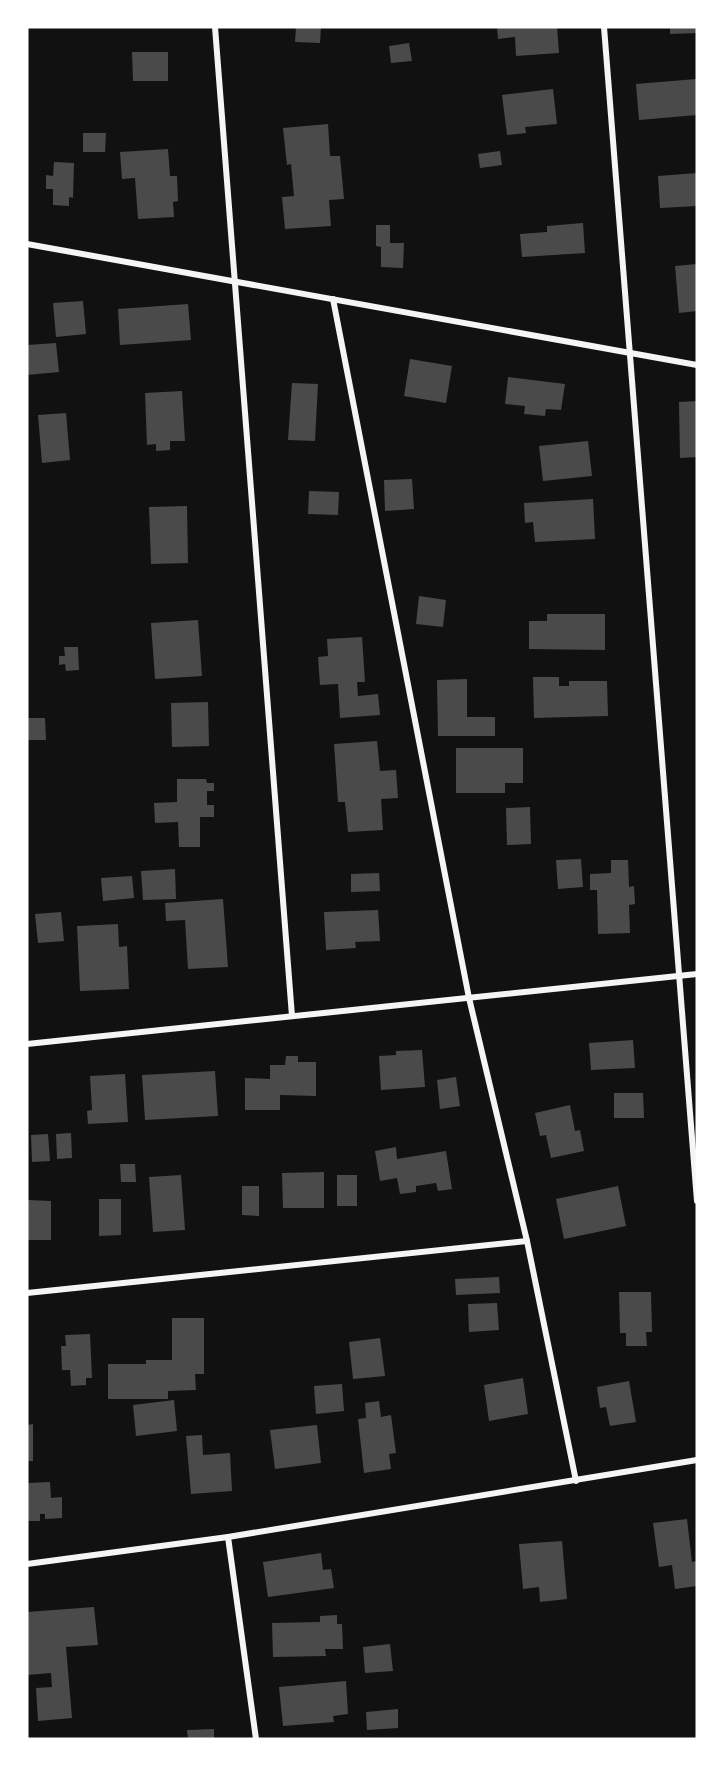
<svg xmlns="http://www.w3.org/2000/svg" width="724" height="1766" viewBox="0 0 724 1766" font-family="'Noto Serif',serif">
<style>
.building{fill:#4a4a4a}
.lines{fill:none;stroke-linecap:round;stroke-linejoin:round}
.minor{stroke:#f5f5f5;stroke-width:6}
</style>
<rect width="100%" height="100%" fill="#111"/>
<g class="building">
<path d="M296 27H321L320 43 295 42Z"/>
<path d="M497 27H557L559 53 516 56 515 37 498 39Z"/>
<path d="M670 27H697V33L670 34Z"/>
<path d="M409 43 412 61 391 63 389 46Z"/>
<path d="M132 52H168V81H133Z"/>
<path d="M696 79 697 115 639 120 636 84Z"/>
<path d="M553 89 557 124 525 127 526 133 507 135 502 95Z"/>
<path d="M328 124 330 156H340L344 199 329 200 331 226 285 229 282 197 294 196 291 164 287 165 283 128Z"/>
<path d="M83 133H106L105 152H83Z"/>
<path d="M168 149 170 176H177L178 201 173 202 174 217 138 219 135 178 122 179 120 152Z"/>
<path d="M500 151 502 165 480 168 478 154Z"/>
<path d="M54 162 74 163 73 198 69 197V206L53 205V189H46V175L53 176Z"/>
<path d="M697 173V206L660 208 658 176Z"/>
<path d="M583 223 585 253 522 257 520 234 547 232V226Z"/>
<path d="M376 225H390V243H404L403 268 381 267V247L376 246Z"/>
<path d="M697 264V311L679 313 675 266Z"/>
<path d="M83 301 86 334 56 337 53 303Z"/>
<path d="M188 304 191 340 120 345 118 309Z"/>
<path d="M56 343 59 372 27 375V345Z"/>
<path d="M410 359 452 366 446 403 404 396Z"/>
<path d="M508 377 565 384 561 410 546 409 545 416 524 414 525 406 505 404Z"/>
<path d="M292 383 318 384 315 441 288 440Z"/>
<path d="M182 391 185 441H170V450L156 451V444L147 445 145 393Z"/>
<path d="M697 401V457L680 458 679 402Z"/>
<path d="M66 413 70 460 42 463 38 415Z"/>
<path d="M588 441 592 476 543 481 539 446Z"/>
<path d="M412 479 414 509 385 511 384 480Z"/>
<path d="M309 491 339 492 338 515 308 514Z"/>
<path d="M593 499 595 539 535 542 533 522 525 523 524 503Z"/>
<path d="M187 506 188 563 151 564 149 507Z"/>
<path d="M419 596 446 600 443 627 416 624Z"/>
<path d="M547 614H605V650L529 649V621H547Z"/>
<path d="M198 620 202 676 155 679 151 623Z"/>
<path d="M362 637 365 682H357L358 696 378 694 380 715 340 718 338 684 320 685 318 657 328 656 327 639Z"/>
<path d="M64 647H78L79 670 66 671 65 664 59 665V656H65Z"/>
<path d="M533 677H559V686H569V681H607L608 716 534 718Z"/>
<path d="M467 679V717H495V736H438L437 680Z"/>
<path d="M208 702 209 746 172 747 171 703Z"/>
<path d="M27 718H45L46 740H27Z"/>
<path d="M377 741 380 771 396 770 398 798 381 799 383 830 348 832 345 802H338L334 744Z"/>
<path d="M456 748H523V783H505V793H456Z"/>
<path d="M177 779H206L207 783H214V791H207V805H214V817H200V847H179L178 822 155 823 154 803 177 802Z"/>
<path d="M530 807 531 844 507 845 506 808Z"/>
<path d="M581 859 583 887 558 889 556 860Z"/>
<path d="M611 860H628L629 887 634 886 635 904 629 905 630 933 598 934 597 890H590V874L611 873Z"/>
<path d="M175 869 176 899 143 900 141 871Z"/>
<path d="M379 873 380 891 351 892V874Z"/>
<path d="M132 876 134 898 103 901 101 878Z"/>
<path d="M223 899 228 967 188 969 185 920 166 921 165 903Z"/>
<path d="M378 910 380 941 355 942 356 948 326 950 324 912Z"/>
<path d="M61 912 64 941 38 943 35 914Z"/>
<path d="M118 924 119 947 127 946 129 989 80 991 77 926Z"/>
<path d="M633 1040 635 1068 591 1070 589 1043Z"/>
<path d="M422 1050 425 1087 381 1090 379 1056 396 1055V1051Z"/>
<path d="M286 1056H298V1062H316V1096L280 1095V1110H245V1078L270 1079V1065H285Z"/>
<path d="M215 1071 218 1116 145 1120 142 1075Z"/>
<path d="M125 1074 128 1122 88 1124 87 1111 92 1110 90 1076Z"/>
<path d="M456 1077 460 1106 440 1109 437 1080Z"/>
<path d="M614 1093H643L644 1118H614Z"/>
<path d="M570 1105 575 1131 580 1130 584 1151 551 1158 546 1135 540 1136 535 1113Z"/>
<path d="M71 1133 72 1158 57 1159 56 1134Z"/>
<path d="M48 1134 50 1161 32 1162 31 1135Z"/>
<path d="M396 1147 397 1159 446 1151 452 1189 438 1191 436 1183 416 1186V1192L400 1194 397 1178 380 1181 375 1151Z"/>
<path d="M120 1164H135L136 1182H121Z"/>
<path d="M324 1172V1208H283L282 1173Z"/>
<path d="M181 1175 185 1230 153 1232 149 1177Z"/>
<rect x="337" y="1175" width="20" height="31"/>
<path d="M242 1186H259V1216L242 1215Z"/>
<path d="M618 1186 626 1226 564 1239 556 1199Z"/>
<path d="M99 1199H121V1235L99 1236Z"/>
<path d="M28 1200 51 1201V1240H28Z"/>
<path d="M499 1277 500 1293 456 1295 455 1279Z"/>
<path d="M619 1292H651L652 1332H646L647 1346H626V1333H620Z"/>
<path d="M497 1303 499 1330 469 1332 468 1304Z"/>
<path d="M172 1318H204V1374H195L196 1390 168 1391V1399H108V1364H146V1360H172Z"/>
<path d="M90 1334 92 1378H86V1385L71 1386 70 1370H62L61 1346H66L65 1335Z"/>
<path d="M380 1338 385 1376 353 1379 349 1342Z"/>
<path d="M523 1378 528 1414 489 1421 484 1385Z"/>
<path d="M629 1381 636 1422 610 1426 606 1407 600 1408 597 1387Z"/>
<path d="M342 1384 344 1411 316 1414 314 1386Z"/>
<path d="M174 1400 177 1431 136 1436 133 1405Z"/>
<path d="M379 1401 381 1417 391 1415 396 1453 389 1454 391 1469 364 1473 358 1419 366 1418 365 1403Z"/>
<path d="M33 1424V1461H27V1425Z"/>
<path d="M317 1425 321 1463 275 1469 270 1430Z"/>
<path d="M202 1435 203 1455 230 1453 232 1491 191 1494 186 1436Z"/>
<path d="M50 1482 51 1498 62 1497V1518L45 1519V1514H40V1521H27V1483Z"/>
<path d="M687 1519 692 1562 697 1561V1586L675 1589 672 1565 659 1567 653 1523Z"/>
<path d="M562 1541 567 1599 540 1602 539 1587 523 1589 519 1544Z"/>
<path d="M321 1553 323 1570 331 1569 334 1588 268 1597 263 1562Z"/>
<path d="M94 1607 98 1645 66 1647 72 1718 38 1721 36 1688 52 1687 51 1673 27 1675V1612Z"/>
<path d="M337 1615V1624H342L343 1649H325L326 1656 273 1657 272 1623 320 1622V1616Z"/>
<path d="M390 1644 393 1671 365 1673 363 1647Z"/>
<path d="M346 1681 348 1714 333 1716 334 1722 283 1726 279 1687Z"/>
<path d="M398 1709V1728L367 1730 366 1712Z"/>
<path d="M214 1729V1739H188L187 1730Z"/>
</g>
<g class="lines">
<g class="minor">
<path d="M215 27 292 1016"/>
<path d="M604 27C632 419 665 810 697 1201"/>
<path d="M27 244 697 365"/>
<path d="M333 299 469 998 527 1241 576 1481"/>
<path d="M27 1044 697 974"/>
<path d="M27 1293 527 1241"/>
<path d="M228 1537 256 1739"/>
<path d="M27 1564 228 1537 697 1460"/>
</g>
</g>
<rect width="724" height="1766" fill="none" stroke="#ffffff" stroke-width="57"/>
</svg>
